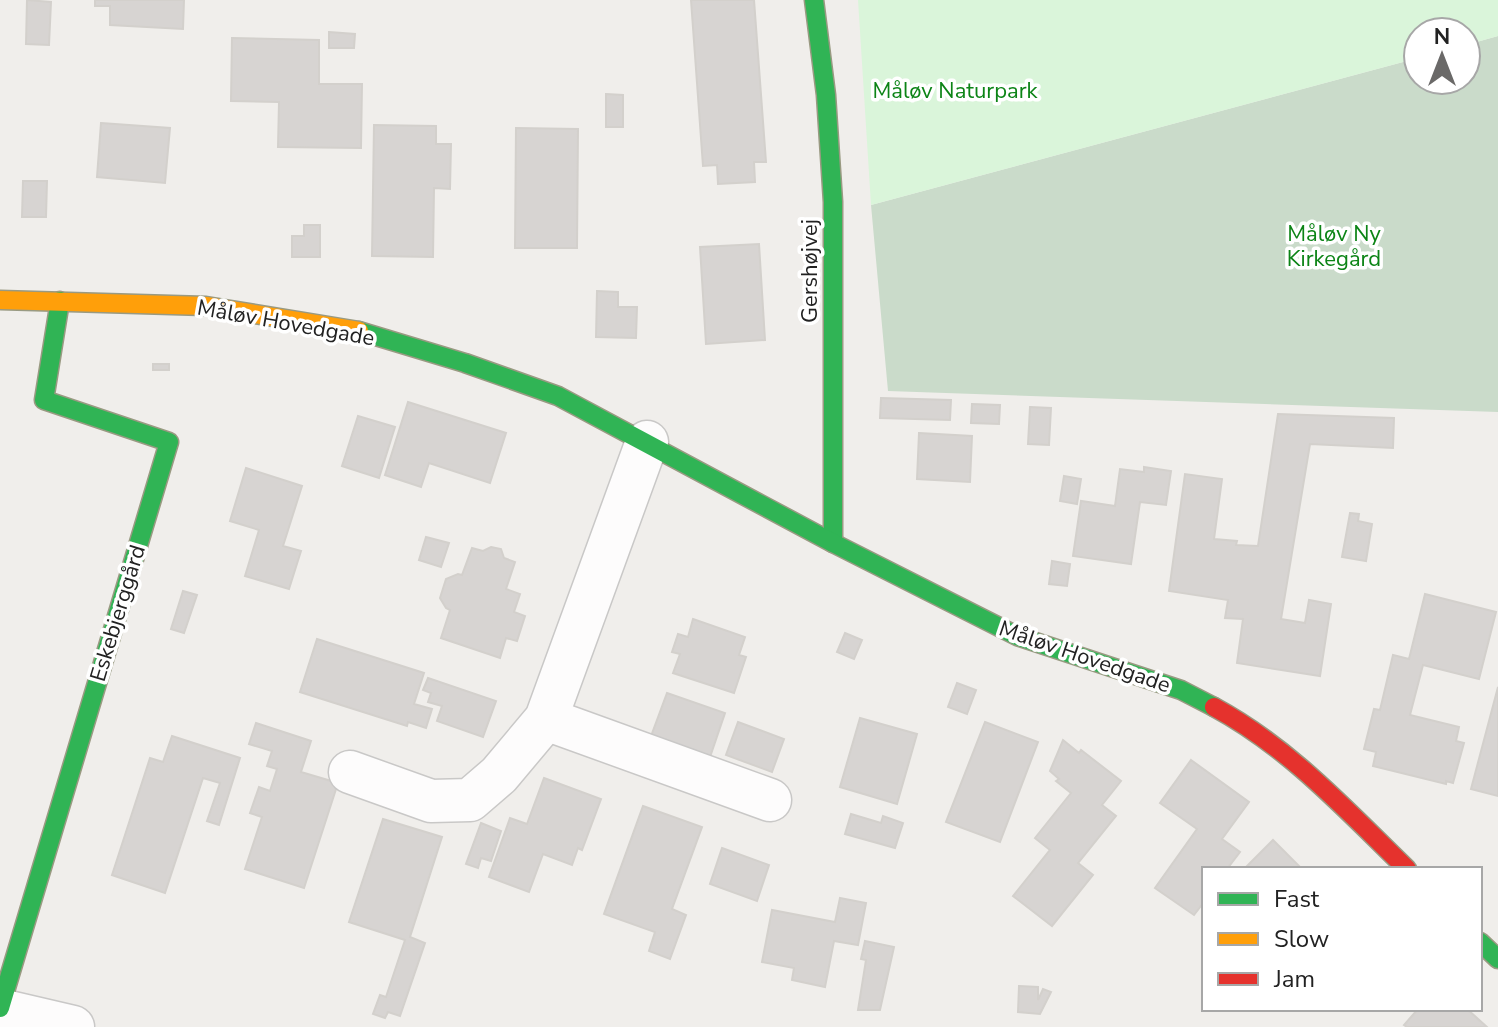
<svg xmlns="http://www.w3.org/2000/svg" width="1498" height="1027" viewBox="0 0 1498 1027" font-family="'Nunito Sans',sans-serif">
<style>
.cemetery{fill:#cadbca}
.park{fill:#daf5da}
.building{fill:#d7d4d2;stroke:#d3d0cc;stroke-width:2}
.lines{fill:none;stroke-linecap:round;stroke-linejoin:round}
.street-casing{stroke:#c9c8c7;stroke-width:45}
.fast-casing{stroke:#999a82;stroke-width:21}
.slow-casing{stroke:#999a82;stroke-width:21}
.jam-casing{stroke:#999a82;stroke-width:21}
.street{stroke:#fdfcfc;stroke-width:42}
.fast{stroke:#30b455;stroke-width:18}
.slow{stroke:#ff9f0a;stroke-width:18}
.jam{stroke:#e5322d;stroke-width:18}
.labels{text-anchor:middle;stroke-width:7;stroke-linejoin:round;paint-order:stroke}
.park-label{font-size:22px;fill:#0c8416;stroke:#fff}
.street-label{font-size:22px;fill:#222;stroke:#fff}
</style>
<rect width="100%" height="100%" fill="#f0eeeb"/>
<path class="cemetery" d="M1498 36V412L888 391 871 205 1418 58V80H1466V45Z"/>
<path class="park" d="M858 0H1498V36L1466 45V32H1418V58L871 205Z"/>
<g class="building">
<path d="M27 0 51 2 49 45 26 44Z"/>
<path d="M95 0H184L183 29 110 25V6H95Z"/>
<path d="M691 0H754L766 162H754L755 182 718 184 717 165 703 166Z"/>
<path d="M329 32 355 34 354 48H329Z"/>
<path d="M232 38 319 40V84H362L361 148 278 147 279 102 231 101Z"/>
<path d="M606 94 623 95V127H606Z"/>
<path d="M101 123 170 128 165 183 97 177Z"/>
<path d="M374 125 436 126V144H451L450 189 434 188 433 257 372 256Z"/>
<path d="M516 128 578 129 577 248H515Z"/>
<path d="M23 181H47L46 217H22Z"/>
<path d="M304 225H320V257H292V236H304Z"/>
<path d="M759 244 765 340 706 344 700 247Z"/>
<path d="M597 291 618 292V307H637L636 338 596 337Z"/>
<rect x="153" y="364" width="16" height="6"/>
<path d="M881 398 951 400 950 420 880 418Z"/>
<path d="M408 402 506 433 490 483 429 463 421 487 385 475Z"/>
<path d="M972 404 1000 405 999 424 971 423Z"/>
<path d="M1030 407 1051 408 1049 445 1028 444Z"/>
<path d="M1278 414 1394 418 1393 448 1310 444 1281 619 1305 623 1309 600 1331 604 1320 676 1237 663 1243 619 1225 618 1228 600 1169 591 1185 474 1222 479 1214 539 1237 541 1236 545 1258 546Z"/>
<path d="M358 416 395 427 379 478 342 466Z"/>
<path d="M919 433 972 436 970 482 917 479Z"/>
<path d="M1144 467 1171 471 1166 505 1140 502 1131 564 1073 556 1081 501 1115 506 1120 469 1144 472Z"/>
<path d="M246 468 302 486 283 546 301 551 289 589 245 576 259 530 230 521Z"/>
<path d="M1064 476 1081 479 1077 504 1060 501Z"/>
<path d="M1350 513 1359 514 1358 521 1372 524 1366 561 1342 557Z"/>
<path d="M426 537 449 543 441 567 419 560Z"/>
<path d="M491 547 501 549 504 558 515 562 506 589 520 594 514 612 525 616 517 641 506 638 500 658 441 638 450 610 446 608 440 598 446 579 458 574 462 575 472 548 483 551Z"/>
<path d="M1052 561 1070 564 1067 586 1049 584Z"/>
<path d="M183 591 197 595 184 633 171 629Z"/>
<path d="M1425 594 1496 612 1479 679 1423 665 1410 715 1459 727 1456 741 1464 743 1453 783 1446 781V784L1373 766 1376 752 1364 749 1374 709 1380 710 1393 655 1409 659Z"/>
<path d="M693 619 745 637 739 655 746 657 734 693 673 673 680 654 672 652 678 634 688 637Z"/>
<path d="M845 633 862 640 854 659 837 652Z"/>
<path d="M317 639 424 673 414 704 432 709 426 728 408 722 407 726 300 692Z"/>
<path d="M428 678 496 701 483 737 437 721 442 706 428 702 431 693 423 690Z"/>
<path d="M957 683 976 690 967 714 948 707Z"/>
<path d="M1498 687V796L1471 789Z"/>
<path d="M667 693 725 713 709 760 650 739Z"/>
<path d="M860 718 917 734 897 804 840 787Z"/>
<path d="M738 722 784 739 772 772 726 755Z"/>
<path d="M985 722 1038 742 1000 842 946 822Z"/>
<path d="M256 723 311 741 301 772 338 783 304 888 245 869 262 817 250 813 259 787 270 791 277 769 267 766 272 751 249 744Z"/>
<path d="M172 736 240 758 219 825 207 821 220 783 203 778 165 893 112 875 150 758 163 762Z"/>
<path d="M1063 740 1079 753 1081 750 1121 781 1102 805 1116 816 1078 863 1093 875 1052 926 1013 896 1050 850 1035 838 1071 793 1056 781 1059 779 1050 771Z"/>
<path d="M1191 760 1249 802 1222 839 1240 852 1227 869H1204V902L1194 915 1155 888 1197 829 1160 803Z"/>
<path d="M544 778 601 799 582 850 578 848 572 865 543 854 529 892 489 877 510 818 527 824Z"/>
<path d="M643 806 702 827 672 909 686 915 670 959 649 951 655 932 604 914Z"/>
<path d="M851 814 881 823 883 816 903 823 895 848 845 834Z"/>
<path d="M383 819 442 837 410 937 425 943 400 1016 388 1012 385 1018 373 1014 380 995 386 997 405 940 349 922Z"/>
<path d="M481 823 501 831 491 861 481 858 478 868 466 864Z"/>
<path d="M1273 840 1302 869H1244Z"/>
<path d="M722 848 769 865 757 901 710 884Z"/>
<path d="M840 898 866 903 858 945 834 941 825 987 792 980 794 968 762 962 772 910 835 922Z"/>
<path d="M865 941 894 947 880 1010H858L866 960 861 959Z"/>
<path d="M1019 986 1038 987V1000L1043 989 1051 992 1040 1014 1018 1012Z"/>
<path d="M1418 1009H1467L1487 1027H1407L1404 1025Z"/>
</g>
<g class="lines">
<g class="street-casing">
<g id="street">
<path d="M546 719 770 800"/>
<path d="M350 772 431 801 470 800 499 775 546 719 647 442"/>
<path d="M0 1010 73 1027"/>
</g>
</g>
<g class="fast-casing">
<g id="fast">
<path d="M814 0 826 95 833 202V543"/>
<path d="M359 331 465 363 558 396 833 543 1017 636 1181 690 1214 707"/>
<path d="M1480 942 1498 959"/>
<path d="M0 1008 169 442 44 400 60 301"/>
</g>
</g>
<g class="slow-casing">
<path id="slow" d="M0 300 206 306 359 331"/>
</g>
<g class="jam-casing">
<path id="jam" d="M1214 707C1290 748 1346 810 1407 869"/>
</g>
<use href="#street" class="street"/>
<use href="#fast" class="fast"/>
<use href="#slow" class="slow"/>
<use href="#jam" class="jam"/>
</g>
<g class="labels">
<g class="park-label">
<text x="955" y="98">Måløv Naturpark</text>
<text x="1334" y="241">Måløv Ny<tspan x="1334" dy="25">Kirkegård</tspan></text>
</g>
<g class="street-label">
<text transform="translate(809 271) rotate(-90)" y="8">Gershøjvej</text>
<text transform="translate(286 322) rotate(10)" y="8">Måløv Hovedgade</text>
<text transform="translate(117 613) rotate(-73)" y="8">Eskebjerggård</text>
<text transform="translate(1085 656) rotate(19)" y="8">Måløv Hovedgade</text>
</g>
</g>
<rect x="1202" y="867" width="280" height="144" fill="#ffffff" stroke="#a7a7a7" stroke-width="2"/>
<rect x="1218" y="893" width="40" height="12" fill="#30b455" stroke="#a7a7a7" stroke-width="2"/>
<text x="1274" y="907" font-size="24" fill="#222222">Fast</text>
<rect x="1218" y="933" width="40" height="12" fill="#ff9f0a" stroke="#a7a7a7" stroke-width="2"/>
<text x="1274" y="947" font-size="24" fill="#222222">Slow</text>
<rect x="1218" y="973" width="40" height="12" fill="#e5322d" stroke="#a7a7a7" stroke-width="2"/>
<text x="1274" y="987" font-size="24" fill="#222222">Jam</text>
<g transform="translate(1442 56)"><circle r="38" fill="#ffffff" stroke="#a7a7a7" stroke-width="2"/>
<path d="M0-6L14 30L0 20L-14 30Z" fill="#6a6968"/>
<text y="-12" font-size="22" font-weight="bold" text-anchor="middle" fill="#222222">N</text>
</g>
</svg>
